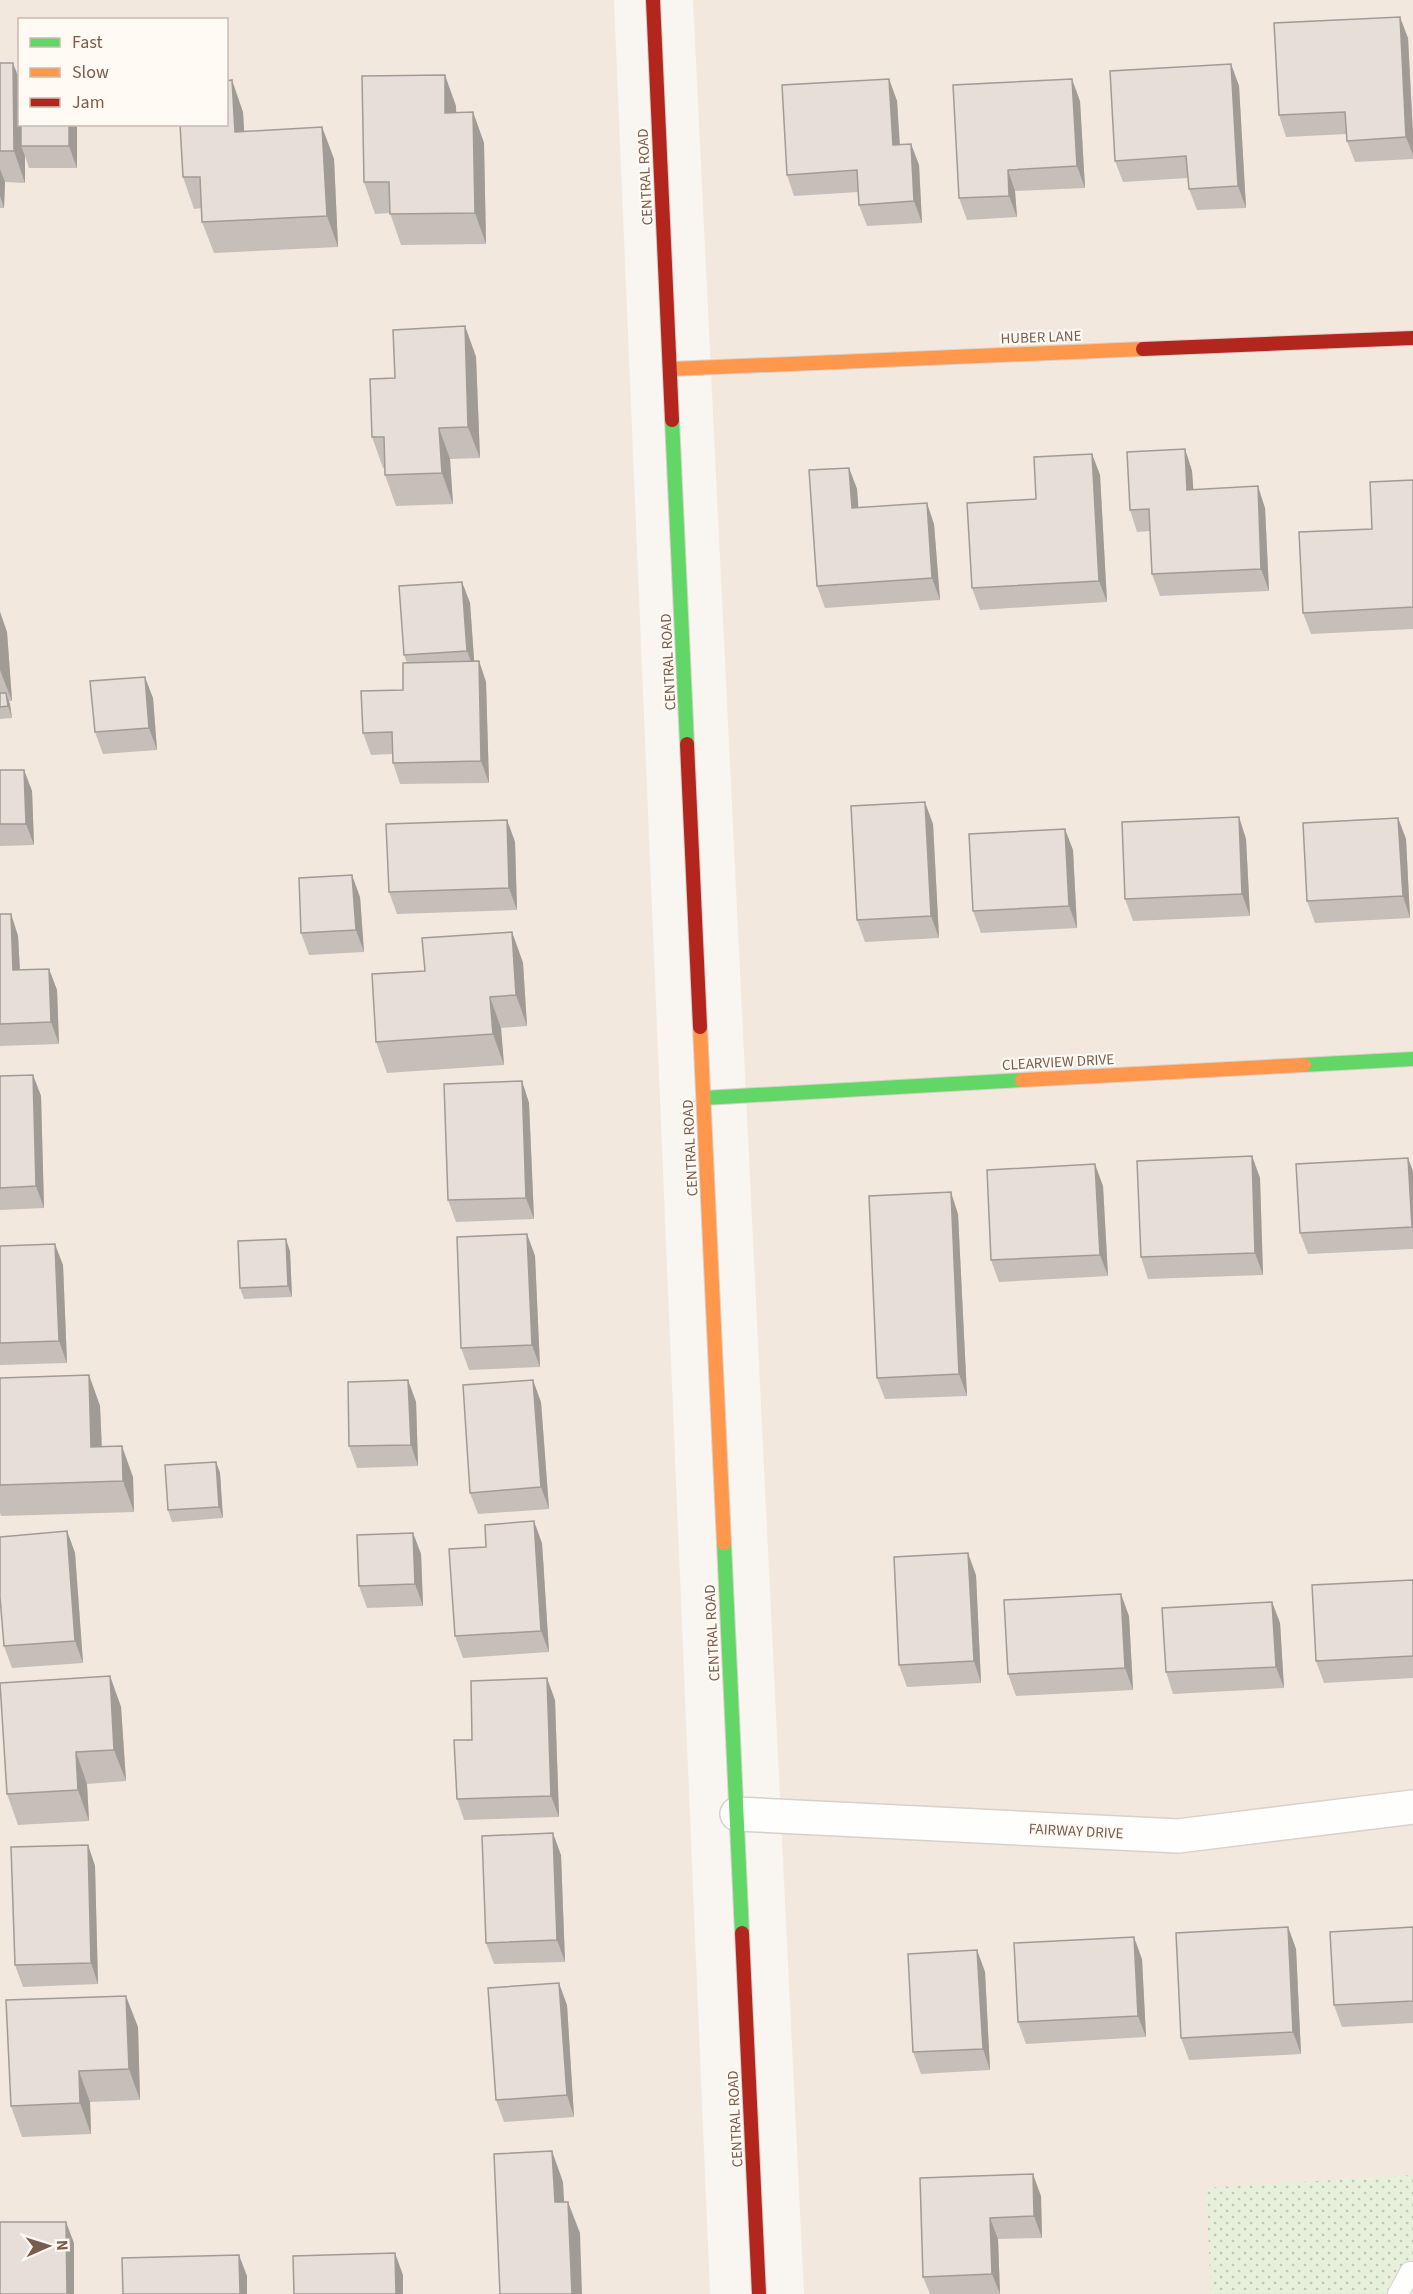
<svg xmlns="http://www.w3.org/2000/svg" width="1413" height="2294" viewBox="0 0 1413 2294" font-family="'Source Sans 3',sans-serif">
<style>
.residential{fill:#f2e8de;fill-rule:evenodd}
.grass{fill:url(#grass-dots)}
.lines{fill:none;stroke-linecap:round;stroke-linejoin:round}
.lane-casing{stroke:#d7d1cb;stroke-width:22}
.street-casing{stroke:#d7d1cb;stroke-width:36}
.fast-casing{stroke:#d9d2cb;stroke-width:16}
.slow-casing{stroke:#d9d2cb;stroke-width:16}
.jam-casing{stroke:#d9d2cb;stroke-width:16}
.lane{stroke:#fefefd;stroke-width:20}
.street{stroke:#fefefd;stroke-width:33}
.fast{stroke:#63d668;stroke-width:14}
.slow{stroke:#ff974d;stroke-width:14}
.jam{stroke:#b3261e;stroke-width:14}
.wall{fill:#c6bfb9}
.shaded-wall{fill:#a19b96}
.building{fill:#e6ded7;stroke:#a19b96;stroke-width:1.5}
.labels{text-anchor:middle;stroke-width:4.5;stroke-linejoin:round;paint-order:stroke}
.street-label{font-size:15px;fill:#7a5c4d;stroke:#fffaf3}
</style>
<defs>
<pattern id="grass-dots" width="8" height="8" patternUnits="userSpaceOnUse" patternTransform="scale(1.5)"><rect width="8" height="8" fill="#e7f0db"/><path d="M2 2h.1M6 6h.1" fill="none" stroke="#c0c6b4" stroke-width="1.8" stroke-linecap="round"/></pattern>
</defs>
<rect width="100%" height="100%" fill="#f9f5f0"/>
<g class="residential">
<path d="M0 0H614L710 2294H0ZM20 20H226V124H20Z"/>
<path d="M693 0H1413V2294H804Z"/>
</g>
<path class="grass" d="M1413 2175V2294H1211L1206 2188Z"/>
<g class="lines">
<g class="lane-casing">
<path id="lane" d="M1398 2294 1410 2272H1413"/>
</g>
<g class="street-casing">
<path id="street" d="M737 1814 1178 1836 1413 1807"/>
</g>
<g class="fast-casing">
<g id="fast">
<path d="M672 420 687 744"/>
<path d="M1304 1065 1413 1059"/>
<path d="M704 1098 1022 1080"/>
<path d="M724 1543 742 1933"/>
</g>
</g>
<g class="slow-casing">
<g id="slow">
<path d="M671 369 1143 349"/>
<path d="M700 1027 724 1543"/>
<path d="M1022 1080 1304 1065"/>
</g>
</g>
<g class="jam-casing">
<g id="jam">
<path d="M653 0 672 420"/>
<path d="M1143 349 1413 338"/>
<path d="M687 744 700 1027"/>
<path d="M742 1933 759 2294"/>
</g>
</g>
<use href="#lane" class="lane"/>
<use href="#street" class="street"/>
<use href="#fast" class="fast"/>
<use href="#slow" class="slow"/>
<use href="#jam" class="jam"/>
</g>
<g class="wall">
<path d="M1408 38 1413 134V159L1355 162 1347 141V134L1286 137 1279 115Z"/>
<path d="M0 63 20 124H77V168H29L25 156V183L5 182 4 208H0Z"/>
<path d="M1231 64 1239 86 1246 208 1197 210 1189 189 1188 178 1123 182 1115 161Z"/>
<path d="M889 79 897 101 900 144H911L919 165 922 223 867 226 859 205V192L794 196 787 175Z"/>
<path d="M1080 101 1085 188 1015 191 1017 217 967 220 959 198Z"/>
<path d="M456 106V113L473 112 484 143 486 244 401 245 390 213 375 214 364 182Z"/>
<path d="M243 112 244 132 322 127 334 159 338 247 214 253 202 222V208L194 209 183 177Z"/>
<path d="M465 326 476 357 480 458 450 459 453 504 396 506 385 475V468H383L372 437 395 378Z"/>
<path d="M1185 449 1192 471 1193 489 1265 508 1269 591 1160 596 1152 574 1150 531 1137 532 1130 510Z"/>
<path d="M1092 454 1100 475 1107 602 980 610 972 588 1036 499Z"/>
<path d="M849 468 857 489 858 507 934 524 940 600 825 608 817 586Z"/>
<path d="M1413 480V629L1311 634 1303 613Z"/>
<path d="M462 582 470 603 474 661H479L486 682 489 783 400 784 393 763 392 754 371 755 363 733 403 690 407 663 404 655Z"/>
<path d="M0 612 7 632 12 701H9L12 718 0 719Z"/>
<path d="M153 698 157 750 103 754 95 732Z"/>
<path d="M0 770H24L32 791 34 845 0 846Z"/>
<path d="M1239 817 1246 839 1250 916 1133 921 1125 899Z"/>
<path d="M1398 818 1406 839 1410 918 1315 923 1307 901Z"/>
<path d="M507 820 515 842 517 910 397 914 389 892Z"/>
<path d="M933 824 939 938 865 942 857 920Z"/>
<path d="M1073 850 1077 928 981 933 973 911Z"/>
<path d="M360 897 364 952 309 955 301 933Z"/>
<path d="M0 914H11L18 936 20 970 49 969 57 990 59 1044 0 1046Z"/>
<path d="M512 932 523 963 527 1026 501 1028 504 1065 387 1073 376 1042 425 971Z"/>
<path d="M33 1075 41 1096 44 1208 0 1210V1076Z"/>
<path d="M522 1081 529 1103 534 1219 456 1222 448 1200Z"/>
<path d="M1252 1156 1260 1178 1263 1275 1148 1279 1141 1257Z"/>
<path d="M1413 1171V1249L1308 1254 1300 1233Z"/>
<path d="M1103 1186 1108 1276 999 1282 991 1260Z"/>
<path d="M958 1214 967 1396 885 1399 877 1378Z"/>
<path d="M527 1234 535 1256 540 1367 469 1370 461 1348Z"/>
<path d="M0 1246 63 1265 67 1363 0 1365Z"/>
<path d="M290 1251 292 1297 244 1299 240 1288Z"/>
<path d="M89 1375 100 1406 102 1447 133 1477 134 1512 1 1516 0 1513V1378Z"/>
<path d="M408 1380 416 1402 418 1466 357 1468 349 1446Z"/>
<path d="M541 1402 549 1509 478 1514 470 1493Z"/>
<path d="M216 1462 220 1473 223 1518 172 1522 168 1510Z"/>
<path d="M67 1531 75 1553 83 1663 12 1668 4 1646Z"/>
<path d="M413 1533 421 1554 423 1606 367 1608 359 1586Z"/>
<path d="M542 1543 549 1652 463 1658 455 1636Z"/>
<path d="M976 1575 981 1683 907 1687 899 1665Z"/>
<path d="M1413 1580V1678L1324 1683 1316 1661Z"/>
<path d="M1272 1602 1280 1623 1284 1688 1173 1694 1166 1672Z"/>
<path d="M1129 1616 1133 1690 1016 1696 1008 1674Z"/>
<path d="M110 1676 121 1707 126 1781 87 1784 89 1821 18 1825 7 1794Z"/>
<path d="M555 1700 559 1817 464 1820 457 1799Z"/>
<path d="M88 1845 95 1866 98 1984 23 1987 15 1965Z"/>
<path d="M561 1855 565 1962 494 1964 486 1943Z"/>
<path d="M1288 1927 1296 1949 1301 2054 1189 2060 1181 2038Z"/>
<path d="M1413 1927V2023L1342 2027 1334 2005Z"/>
<path d="M977 1950 985 1972 990 2070 921 2074 913 2052Z"/>
<path d="M1142 1959 1146 2037 1026 2044 1018 2022Z"/>
<path d="M567 2005 574 2117 504 2122 496 2100Z"/>
<path d="M138 2027 140 2100 90 2102 91 2134 22 2137 11 2106Z"/>
<path d="M920 2178 1041 2196 1042 2238 998 2239 1000 2294H930L923 2277Z"/>
</g>
<g class="shaded-wall">
<path d="M1400 17 1408 38 1413 134V155L1406 137Z"/>
<path d="M13 63 20 81V124H25L21 146 25 156V183L14 151Z"/>
<path d="M1231 64 1239 86 1246 208 1238 186Z"/>
<path d="M445 75 456 106 457 144 445 113Z"/>
<path d="M889 79 897 101 901 166 893 145Z"/>
<path d="M1072 79 1080 101 1085 188 1077 166Z"/>
<path d="M232 80 243 112 246 163 235 132Z"/>
<path d="M473 112 484 143 486 244 475 213Z"/>
<path d="M69 124H77V168L69 146Z"/>
<path d="M322 127 334 159 338 247 327 216Z"/>
<path d="M911 144 919 165 922 223 914 201Z"/>
<path d="M0 169 5 182 4 208 0 196Z"/>
<path d="M1008 170 1015 191 1017 217 1009 196Z"/>
<path d="M465 326 476 357 480 458 468 427Z"/>
<path d="M439 428 450 459 453 504 442 473Z"/>
<path d="M1185 449 1192 471 1195 511 1187 490Z"/>
<path d="M1092 454 1100 475 1107 602 1099 581Z"/>
<path d="M849 468 857 489 860 529 852 508Z"/>
<path d="M1258 486 1265 508 1269 591 1261 569Z"/>
<path d="M927 503 934 524 940 600 932 578Z"/>
<path d="M462 582 470 603 475 672 467 651Z"/>
<path d="M0 612 7 632 12 701 0 670Z"/>
<path d="M479 661 486 682 489 783 481 761Z"/>
<path d="M145 677 153 698 157 750 149 728Z"/>
<path d="M6 693 10 704 12 718 8 706Z"/>
<path d="M24 770 32 791 34 845 26 824Z"/>
<path d="M925 802 933 824 939 938 931 916Z"/>
<path d="M1239 817 1246 839 1250 916 1242 894Z"/>
<path d="M1398 818 1406 839 1410 918 1403 896Z"/>
<path d="M507 820 515 842 517 910 509 888Z"/>
<path d="M1065 829 1073 850 1077 928 1069 906Z"/>
<path d="M352 875 360 897 364 952 356 930Z"/>
<path d="M11 914 18 936 21 992 13 970Z"/>
<path d="M512 932 523 963 527 1026 516 995Z"/>
<path d="M49 969 57 990 59 1044 51 1022Z"/>
<path d="M490 997 501 1028 504 1065 493 1034Z"/>
<path d="M33 1075 41 1096 44 1208 36 1186Z"/>
<path d="M522 1081 529 1103 534 1219 526 1198Z"/>
<path d="M1252 1156 1260 1178 1263 1275 1255 1253Z"/>
<path d="M1408 1158 1413 1171V1230L1412 1227Z"/>
<path d="M1095 1164 1103 1186 1108 1276 1100 1255Z"/>
<path d="M951 1192 958 1214 967 1396 959 1374Z"/>
<path d="M527 1234 535 1256 540 1367 532 1345Z"/>
<path d="M286 1239 290 1251 292 1297 288 1286Z"/>
<path d="M55 1244 63 1265 67 1363 59 1341Z"/>
<path d="M89 1375 100 1406 103 1478 91 1447Z"/>
<path d="M408 1380 416 1402 418 1466 411 1445Z"/>
<path d="M533 1380 541 1402 549 1509 541 1487Z"/>
<path d="M122 1446 133 1477 134 1512 123 1481Z"/>
<path d="M216 1462 220 1473 223 1518 219 1507Z"/>
<path d="M534 1521 542 1543 549 1652 541 1631Z"/>
<path d="M67 1531 75 1553 83 1663 75 1641Z"/>
<path d="M413 1533 421 1554 423 1606 415 1584Z"/>
<path d="M968 1553 976 1575 981 1683 974 1661Z"/>
<path d="M1121 1594 1129 1616 1133 1690 1125 1668Z"/>
<path d="M1272 1602 1280 1623 1284 1688 1276 1667Z"/>
<path d="M110 1676 121 1707 126 1781 114 1750Z"/>
<path d="M547 1678 555 1700 559 1817 551 1796Z"/>
<path d="M76 1752 87 1784 89 1821 78 1790Z"/>
<path d="M553 1833 561 1855 565 1962 557 1940Z"/>
<path d="M88 1845 95 1866 98 1984 91 1963Z"/>
<path d="M1288 1927 1296 1949 1301 2054 1293 2032Z"/>
<path d="M1134 1937 1142 1959 1146 2037 1138 2016Z"/>
<path d="M977 1950 985 1972 990 2070 983 2049Z"/>
<path d="M559 1983 567 2005 574 2117 567 2095Z"/>
<path d="M126 1996 138 2027 140 2100 129 2069Z"/>
<path d="M79 2071 90 2102 91 2134 80 2103Z"/>
<path d="M552 2151 563 2182 566 2233 555 2202Z"/>
<path d="M1033 2174 1041 2196 1042 2238 1034 2216Z"/>
<path d="M568 2202 580 2233 582 2294H572Z"/>
<path d="M990 2218 998 2239 1000 2294 992 2274Z"/>
<path d="M66 2222 74 2243V2294H67Z"/>
<path d="M395 2253 403 2275V2294H396Z"/>
<path d="M239 2255 247 2276V2294H240Z"/>
</g>
<g class="building">
<path d="M1400 17 1406 137 1347 141 1345 112 1279 115 1274 23Z"/>
<path d="M0 63H13L14 151H0Z"/>
<path d="M1231 64 1238 186 1189 189 1186 156 1115 161 1110 71Z"/>
<path d="M445 75V113L473 112 475 213 390 214 389 182H364L362 76Z"/>
<path d="M889 79 893 145 911 144 914 201 859 205 857 170 787 175 782 85Z"/>
<path d="M1072 79 1077 166 1008 170 1009 196 959 198 953 85Z"/>
<path d="M232 80 235 132 322 127 327 216 202 222 200 177H183L180 124H226V81Z"/>
<rect x="21" y="124" width="48" height="22"/>
<path d="M465 326 468 427 439 428 442 473 385 475 384 437H372L370 379 395 378 393 330Z"/>
<path d="M1185 449 1187 490 1258 486 1261 569 1152 574 1149 509 1130 510 1127 452Z"/>
<path d="M1092 454 1099 581 972 588 967 503 1036 499 1034 457Z"/>
<path d="M849 468 852 508 927 503 932 578 817 586 809 470Z"/>
<path d="M1413 480V607L1303 613 1299 532 1372 529 1370 482Z"/>
<path d="M462 582 467 651 404 655 399 586Z"/>
<path d="M479 661 481 761 393 763 392 732 363 733 361 691 403 690V663Z"/>
<path d="M145 677 149 728 95 732 90 681Z"/>
<path d="M0 693H6L8 706 0 707Z"/>
<path d="M0 770H24L26 824H0Z"/>
<path d="M925 802 931 916 857 920 851 806Z"/>
<path d="M1239 817 1242 894 1125 899 1122 822Z"/>
<path d="M1398 818 1403 896 1307 901 1303 823Z"/>
<path d="M507 820 509 888 389 892 386 824Z"/>
<path d="M1065 829 1069 906 973 911 969 834Z"/>
<path d="M352 875 356 930 301 933 299 878Z"/>
<path d="M0 914H11L13 970 49 969 51 1022 0 1024Z"/>
<path d="M512 932 516 995 490 997 493 1034 376 1042 372 974 425 971 422 938Z"/>
<path d="M33 1075 36 1186 0 1188V1076Z"/>
<path d="M522 1081 526 1198 448 1200 444 1084Z"/>
<path d="M1252 1156 1255 1253 1141 1257 1137 1161Z"/>
<path d="M1408 1158 1412 1227 1300 1233 1296 1164Z"/>
<path d="M1095 1164 1100 1255 991 1260 987 1170Z"/>
<path d="M951 1192 959 1374 877 1378 869 1196Z"/>
<path d="M527 1234 532 1345 461 1348 457 1237Z"/>
<path d="M286 1239 288 1286 240 1288 238 1241Z"/>
<path d="M55 1244 59 1341 0 1343V1246Z"/>
<path d="M89 1375 91 1447 122 1446 123 1481 0 1485V1378Z"/>
<path d="M408 1380 411 1445 349 1446 348 1382Z"/>
<path d="M533 1380 541 1487 470 1493 463 1385Z"/>
<path d="M216 1462 219 1507 168 1510 165 1465Z"/>
<path d="M534 1521 541 1631 455 1636 449 1549 486 1547 485 1525Z"/>
<path d="M67 1531 75 1641 4 1646 0 1597V1537Z"/>
<path d="M413 1533 415 1584 359 1586 357 1535Z"/>
<path d="M968 1553 974 1661 899 1665 894 1557Z"/>
<path d="M1413 1580V1656L1316 1661 1312 1585Z"/>
<path d="M1121 1594 1125 1668 1008 1674 1004 1600Z"/>
<path d="M1272 1602 1276 1667 1166 1672 1162 1608Z"/>
<path d="M110 1676 114 1750 76 1752 78 1790 7 1794 0 1683Z"/>
<path d="M547 1678 551 1796 457 1799 454 1740H472L471 1681Z"/>
<path d="M553 1833 557 1940 486 1943 482 1836Z"/>
<path d="M88 1845 91 1963 15 1965 11 1847Z"/>
<path d="M1288 1927 1293 2032 1181 2038 1176 1933Z"/>
<path d="M1413 1927V2001L1334 2005 1330 1932Z"/>
<path d="M1134 1937 1138 2016 1018 2022 1014 1943Z"/>
<path d="M977 1950 983 2049 913 2052 908 1954Z"/>
<path d="M559 1983 567 2095 496 2100 488 1988Z"/>
<path d="M126 1996 129 2069 79 2071 80 2103 11 2106 6 2000Z"/>
<path d="M552 2151 555 2202H568L572 2294H500L494 2154Z"/>
<path d="M1033 2174 1034 2216 990 2218 992 2274 923 2277 920 2178Z"/>
<path d="M0 2222H66L67 2294H0Z"/>
<path d="M395 2253 396 2294H294L293 2256Z"/>
<path d="M239 2255 240 2294H123L122 2258Z"/>
</g>
<g class="labels">
<g class="street-label">
<text transform="translate(645 177) rotate(-93)" y="5">CENTRAL ROAD</text>
<text transform="translate(1041 337) rotate(-2)" y="5">HUBER LANE</text>
<text transform="translate(668 662) rotate(-93)" y="5">CENTRAL ROAD</text>
<text transform="translate(1058 1062) rotate(-3)" y="5">CLEARVIEW DRIVE</text>
<text transform="translate(690 1148) rotate(-93)" y="5">CENTRAL ROAD</text>
<text transform="translate(712 1633) rotate(-93)" y="5">CENTRAL ROAD</text>
<text transform="translate(1076 1831) rotate(3)" y="5">FAIRWAY DRIVE</text>
<text transform="translate(735 2119) rotate(-93)" y="5">CENTRAL ROAD</text>
</g>
</g>
<rect x="18" y="18" width="210" height="108" fill="#fffaf3" stroke="#cabbb1" stroke-width="1.5"/>
<rect x="30" y="38" width="30" height="9" fill="#63d668" stroke="#cabbb1" stroke-width="1.5"/>
<text x="72" y="48" font-size="18" fill="#7a5c4d">Fast</text>
<rect x="30" y="68" width="30" height="9" fill="#ff974d" stroke="#cabbb1" stroke-width="1.5"/>
<text x="72" y="78" font-size="18" fill="#7a5c4d">Slow</text>
<rect x="30" y="98" width="30" height="9" fill="#b3261e" stroke="#cabbb1" stroke-width="1.5"/>
<text x="72" y="108" font-size="18" fill="#7a5c4d">Jam</text>
<g transform="translate(48 2246) rotate(87)" stroke="#fffaf3" stroke-width="4.5" paint-order="stroke">
<path d="M0-4.5L10 22L0 15L-10 22Z" fill="#7a5c4d"/>
<text y="-9" font-size="16" font-weight="bold" text-anchor="middle" fill="#7a5c4d">N</text>
</g>
</svg>
